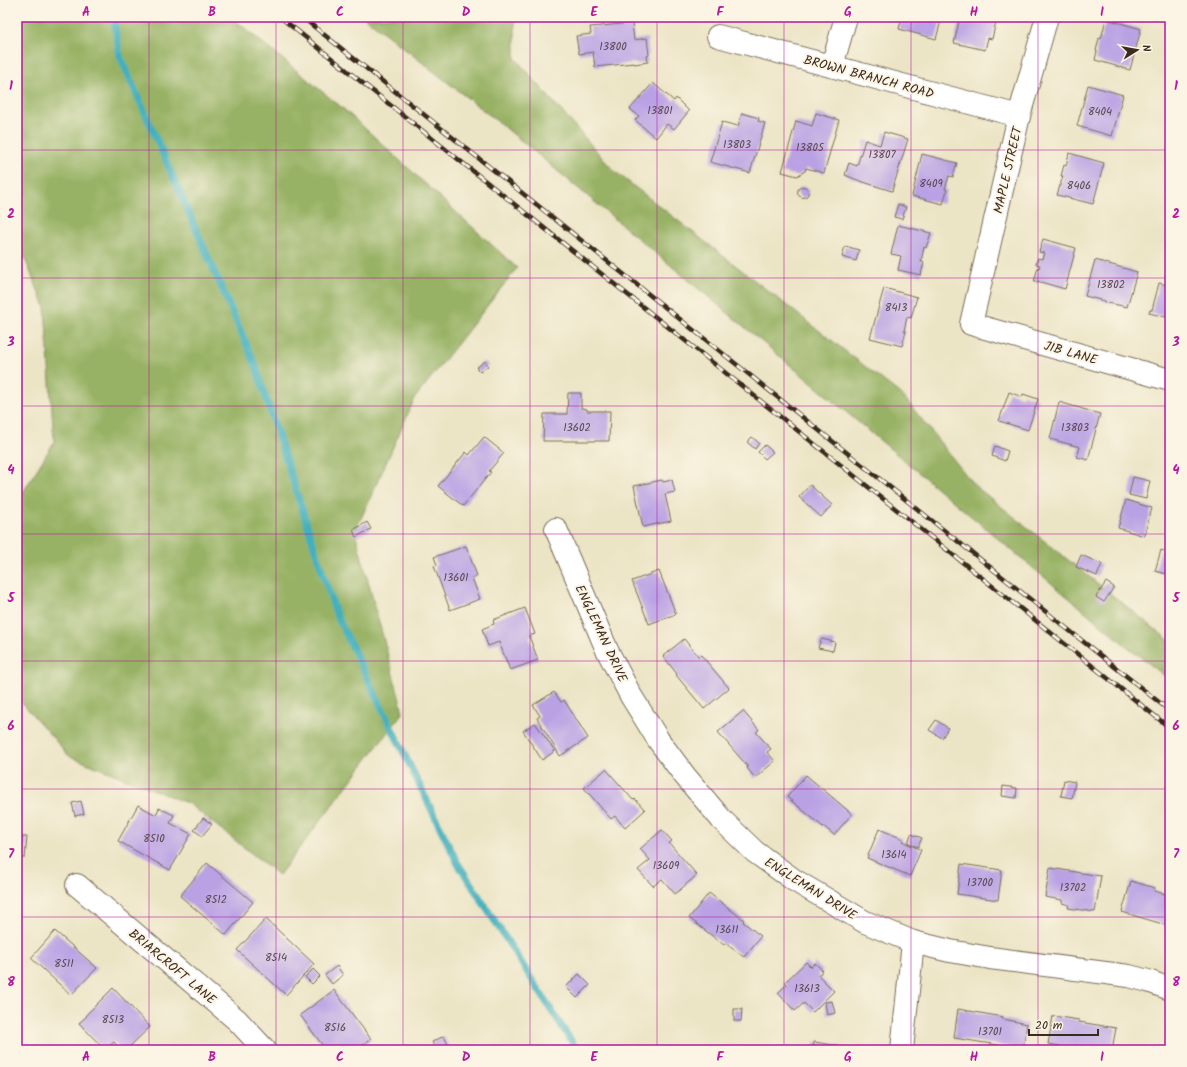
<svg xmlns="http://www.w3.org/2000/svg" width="1187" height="1067" viewBox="0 0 1187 1067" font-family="Kalam,sans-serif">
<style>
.forest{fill:#98b265;stroke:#6a6e42}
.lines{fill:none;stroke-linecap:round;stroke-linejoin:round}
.stream{stroke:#42b0bd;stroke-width:7}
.building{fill:#b9a1e4}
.minor-casing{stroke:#796b58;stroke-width:24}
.minor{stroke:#fff;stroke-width:22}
.rail-casing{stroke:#3b2a1e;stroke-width:4.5}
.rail{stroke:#fcf5e5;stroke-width:3;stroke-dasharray:9;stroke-linecap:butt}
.grid{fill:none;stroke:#b5179e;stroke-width:1;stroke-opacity:0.55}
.labels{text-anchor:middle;stroke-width:4;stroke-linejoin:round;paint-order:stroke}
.number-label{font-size:11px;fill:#5a4850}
.street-label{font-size:13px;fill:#3b2a1e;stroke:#fcf5e5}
.neatline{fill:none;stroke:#b5179e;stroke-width:1.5}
.grid-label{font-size:13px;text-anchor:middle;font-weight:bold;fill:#b5179e}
</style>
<rect width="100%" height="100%" fill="#fcf5e5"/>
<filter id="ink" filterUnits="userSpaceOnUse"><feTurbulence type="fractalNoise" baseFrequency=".025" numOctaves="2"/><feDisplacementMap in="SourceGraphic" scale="8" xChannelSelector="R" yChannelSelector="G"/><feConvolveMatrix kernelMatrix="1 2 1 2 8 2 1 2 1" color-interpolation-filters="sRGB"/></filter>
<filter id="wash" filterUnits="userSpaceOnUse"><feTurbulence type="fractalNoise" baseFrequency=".012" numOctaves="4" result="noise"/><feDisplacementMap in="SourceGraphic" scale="16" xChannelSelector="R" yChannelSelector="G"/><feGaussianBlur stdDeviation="0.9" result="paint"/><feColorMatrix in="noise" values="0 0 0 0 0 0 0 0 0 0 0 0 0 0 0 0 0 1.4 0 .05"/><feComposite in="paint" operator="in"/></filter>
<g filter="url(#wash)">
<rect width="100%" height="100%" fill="#ebe4c5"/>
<g class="forest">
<path d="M17 17H231L346 111 517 268 415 398 355 532 403 712 279 875 189 804 69 756 17 697V502L54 442 45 307 17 240Z"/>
<path d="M364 17H515V58L613 170 903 396 974 485 1170 641V680L1123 643 506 128Z"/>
</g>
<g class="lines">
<path class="stream" d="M113 17 120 56 255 364 336 614 457 862 577 1050"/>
</g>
<g id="blocks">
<g class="building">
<path d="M902 17H942L936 39 899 29Z"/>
<path d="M960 17H997L992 39 988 38 985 50 954 43Z"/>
<path d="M1106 19 1141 29 1130 70 1095 60 1097 51H1096L1099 38 1101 39Z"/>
<path d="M632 23 634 40 647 38 649 55 647 56 648 62 634 64V63L595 67 593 52 579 54 576 36 591 34 590 27Z"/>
<path d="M653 83 674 101 676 98 689 111 674 129 667 124 656 138 635 120 639 116 630 109Z"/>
<path d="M1088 85 1123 95 1112 136 1077 126Z"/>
<path d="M742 113 759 118 758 121 765 123 750 173 710 162 722 122 738 126Z"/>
<path d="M816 113 839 120 824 173 806 168 805 171 797 176 782 172 796 121 812 126Z"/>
<path d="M884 132 908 139 892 191 860 181 845 175 849 163 857 166 865 140 880 145Z"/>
<path d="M1069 153 1104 163 1093 204 1057 195 1063 176H1061L1064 165 1066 166Z"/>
<path d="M922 154 957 163 953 177 949 176 945 189 947 190 943 204 912 196Z"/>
<circle cx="803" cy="192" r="5.5"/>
<path d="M898 204 906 207 902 219 894 217Z"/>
<path d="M898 225 931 233 926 248 924 247 921 262H924L921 275 898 270 901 256 891 254Z"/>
<path d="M1043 239 1076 248 1065 289 1037 281V283L1034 282 1038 267 1039 268 1040 265 1036 264 1038 258 1042 259 1044 253 1039 252Z"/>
<path d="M845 246 859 250 856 261 842 257Z"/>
<path d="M1095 260 1137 272 1127 307 1104 302V301L1085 296Z"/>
<path d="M1159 283 1170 286V318L1149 313 1150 310H1152Z"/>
<path d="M884 288 917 297 911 318 907 317 904 331H906L902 346 870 338Z"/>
<path d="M485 361 488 366 480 372 476 368Z"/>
<path d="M1009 392 1022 397 1023 394 1038 399 1028 430 999 421Z"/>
<path d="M568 393H581V408L587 409V411H610L609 441H543L544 414H567Z"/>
<path d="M1059 402 1100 414 1088 460 1077 457 1080 447 1050 439Z"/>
<path d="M484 437 504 453 489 471 491 472 463 506 438 486 466 452 469 455Z"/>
<path d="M752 437 759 443 755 449 747 442Z"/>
<path d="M765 445 773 452 765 459 758 452Z"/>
<path d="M995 446 1008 451 1005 461 992 456Z"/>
<path d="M1133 477 1150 481 1146 499 1129 495Z"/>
<path d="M662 480 663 482 672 480 675 492 665 494 671 521 643 527 634 486Z"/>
<path d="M810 485 832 505 821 517 799 497Z"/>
<path d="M1126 500 1152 508 1144 536 1118 528Z"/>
<path d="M367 522 371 529 356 537 353 530Z"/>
<path d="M466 546 477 576 472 578 480 599 450 610 434 566 437 565 434 557Z"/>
<path d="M1161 550 1170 553V575L1155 571Z"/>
<path d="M1081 555 1102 564 1097 576 1076 567Z"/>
<path d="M659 571 676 614 649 624 632 581Z"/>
<path d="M1106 582 1114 587 1104 602 1096 597Z"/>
<path d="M525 608 535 634 529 636 538 660 510 670 499 642 488 646 482 629 494 624 493 620Z"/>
<path d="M684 639 699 657 701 655 729 688 704 709 676 675 677 674 663 656Z"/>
<path d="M821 639 835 642 833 651 818 648Z"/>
<path d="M554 692 561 702 564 700 588 738 560 756 537 718 540 716 533 705Z"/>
<path d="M743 711 759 730 756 732 771 749 767 752 775 761 755 778 747 768 748 767 718 732Z"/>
<path d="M936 720 948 728 942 738 929 730Z"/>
<path d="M535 723 555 751 542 760 523 731Z"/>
<path d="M606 769 633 800 635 799 645 810 625 828 615 816 611 819 584 788Z"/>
<path d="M806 775 852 814 834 835 823 826V827L787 797Z"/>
<path d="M1064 780 1075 782 1072 798 1061 796Z"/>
<path d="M1003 786 1017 788 1016 798 1002 796Z"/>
<path d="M81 801 84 814 75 816 72 803Z"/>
<path d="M138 805 156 815 159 808 174 815 170 823 191 834 170 870 118 841Z"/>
<path d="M17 811H19V837H27L25 858H17Z"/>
<path d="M203 818 212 824 202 836 194 830Z"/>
<path d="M879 829 903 839 902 841 921 850 910 876 867 858Z"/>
<path d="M662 830 672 841 669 843 697 875 675 894 662 879 653 886 638 870 650 860 640 849Z"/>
<path d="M911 834 922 838 918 847 908 843Z"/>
<path d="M207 863 253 902 226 935 180 896Z"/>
<path d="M961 864 1002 870 998 900 957 894Z"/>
<path d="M1050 868 1101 876 1095 912 1068 908 1069 905 1062 903V900L1045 897Z"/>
<path d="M1131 881 1155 888 1154 891 1170 895V928L1166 927V925L1122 912Z"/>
<path d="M709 893 744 920 743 922 761 936 744 957 725 943 724 945 689 918Z"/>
<path d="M266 919 314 964 286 995 237 950Z"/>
<path d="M55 931 97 968 71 995 31 958Z"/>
<path d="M806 962 811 967 815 963 823 971 818 975 834 991 813 1012 804 1003 795 1011 778 993 787 984 785 982Z"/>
<path d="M337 966 343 975 332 984 325 975Z"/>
<path d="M313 969 320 976 312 984 305 977Z"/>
<path d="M579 974 590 985 577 998 566 987Z"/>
<path d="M113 988 150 1027 126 1050H121L114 1042 105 1050 79 1023 87 1016 86 1015Z"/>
<path d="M334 990 371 1039 356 1050H326L300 1015Z"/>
<path d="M832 1001 835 1013 827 1015 825 1002Z"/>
<path d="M734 1009H742L741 1021H734Z"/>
<path d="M958 1009 1003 1017V1019L1027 1024 1023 1049 954 1038Z"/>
<path d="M1053 1016 1079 1020V1022L1116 1028 1112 1050H1072V1048H1067V1050H1059L1060 1046 1048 1044Z"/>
<path d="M444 1036 449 1047 444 1050H436L432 1042Z"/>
<path d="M814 1042 841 1046V1050H813Z"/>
</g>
</g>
</g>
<g filter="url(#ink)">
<use href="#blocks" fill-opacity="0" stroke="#796b58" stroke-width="1"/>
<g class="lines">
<g class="minor-casing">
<g id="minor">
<path d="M1047 17 1019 116 971 324 1170 380"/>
<path d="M718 36 1019 116"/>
<path d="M832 66 846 17"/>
<path d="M556 529 607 650 631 696 659 741 685 776 722 820 755 852 794 880 865 922 913 942 950 951 990 958 1129 976 1148 981 1170 989"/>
<path d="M77 885 237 1020 265 1050"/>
<path d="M902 1050 913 942"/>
</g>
</g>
<use href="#minor" class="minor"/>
<g class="rail-casing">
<g id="rail">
<path d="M280 17 1170 728"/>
<path d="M302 17 1170 711"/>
</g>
</g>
<use href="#rail" class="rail"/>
</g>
</g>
<path class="grid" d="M149 17V1050M276 17V1050M403 17V1050M530 17V1050M657 17V1050M784 17V1050M911 17V1050M1038 17V1050M17 150H1170M17 278H1170M17 406H1170M17 534H1170M17 661H1170M17 789H1170M17 917H1170"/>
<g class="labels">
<g class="number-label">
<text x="613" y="50">13800</text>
<text x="660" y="114">13801</text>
<text x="1100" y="115">8404</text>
<text x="737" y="148">13803</text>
<text x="810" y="151">13805</text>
<text x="882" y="158">13807</text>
<text x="931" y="187">8409</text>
<text x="1079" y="189">8406</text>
<text x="1111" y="288">13802</text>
<text x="896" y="311">8413</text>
<text x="577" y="431">13602</text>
<text x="1075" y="431">13803</text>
<text x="456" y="581">13601</text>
<text x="154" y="842">8510</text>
<text x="894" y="858">13614</text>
<text x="666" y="869">13609</text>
<text x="980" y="886">13700</text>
<text x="1073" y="891">13702</text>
<text x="216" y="903">8512</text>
<text x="727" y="933">13611</text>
<text x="276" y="961">8514</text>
<text x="64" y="967">8511</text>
<text x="807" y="992">13613</text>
<text x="113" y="1023">8513</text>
<text x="335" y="1031">8516</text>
<text x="990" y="1035">13701</text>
</g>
<g class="street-label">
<text transform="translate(869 76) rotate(15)" y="5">BROWN BRANCH ROAD</text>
<text transform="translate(1007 170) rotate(-77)" y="5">MAPLE STREET</text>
<text transform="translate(1071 352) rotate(16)" y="5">JIB LANE</text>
<text transform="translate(602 633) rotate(65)" y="5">ENGLEMAN DRIVE</text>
<text transform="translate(811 888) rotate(32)" y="5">ENGLEMAN DRIVE</text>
<text transform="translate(173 966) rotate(40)" y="5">BRIARCROFT LANE</text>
</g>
</g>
<rect width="1187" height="1067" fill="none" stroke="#fcf5e5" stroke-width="44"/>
<g transform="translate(1137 50) rotate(79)" stroke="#fcf5e5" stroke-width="3" paint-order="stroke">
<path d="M0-3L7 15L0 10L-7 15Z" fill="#3b2a1e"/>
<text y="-6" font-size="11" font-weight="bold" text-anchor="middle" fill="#3b2a1e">N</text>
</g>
<path d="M1029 1029v6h69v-6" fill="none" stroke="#3b2a1e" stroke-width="2"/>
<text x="1035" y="1029" font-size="12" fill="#3b2a1e" stroke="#fcf5e5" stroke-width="3" paint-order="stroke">20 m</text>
<rect x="22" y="22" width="1143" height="1023" class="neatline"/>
<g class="grid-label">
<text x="86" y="16">A</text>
<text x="212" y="16">B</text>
<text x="340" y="16">C</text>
<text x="466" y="16">D</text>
<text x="594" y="16">E</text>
<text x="720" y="16">F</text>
<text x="848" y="16">G</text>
<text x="974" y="16">H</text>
<text x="1102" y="16">I</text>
<text x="11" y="90">1</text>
<text x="1176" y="90">1</text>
<text x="11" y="218">2</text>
<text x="1176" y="218">2</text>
<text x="11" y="346">3</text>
<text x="1176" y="346">3</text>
<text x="11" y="474">4</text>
<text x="1176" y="474">4</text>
<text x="11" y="602">5</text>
<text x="1176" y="602">5</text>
<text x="11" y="730">6</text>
<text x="1176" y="730">6</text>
<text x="11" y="858">7</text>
<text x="1176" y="858">7</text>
<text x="11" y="986">8</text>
<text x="1176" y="986">8</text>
<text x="86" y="1061">A</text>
<text x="212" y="1061">B</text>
<text x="340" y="1061">C</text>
<text x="466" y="1061">D</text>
<text x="594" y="1061">E</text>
<text x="720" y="1061">F</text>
<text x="848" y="1061">G</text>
<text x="974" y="1061">H</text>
<text x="1102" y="1061">I</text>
</g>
</svg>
